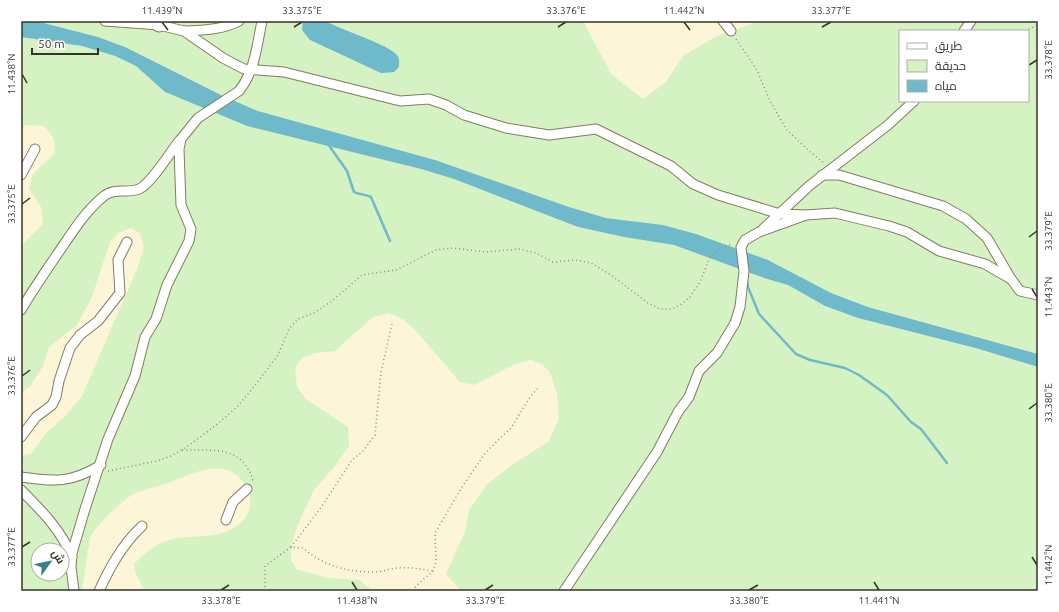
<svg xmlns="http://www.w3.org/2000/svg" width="1059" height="612" viewBox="0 0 1059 612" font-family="Ubuntu,Cairo,sans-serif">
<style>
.green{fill:#d5f2c2;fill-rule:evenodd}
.water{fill:#6ebacb}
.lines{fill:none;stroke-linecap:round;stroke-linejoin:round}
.stream{stroke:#6ebacb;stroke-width:2.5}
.street-casing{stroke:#837c61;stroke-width:11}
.secondary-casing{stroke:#837c61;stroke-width:15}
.path{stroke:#928c79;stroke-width:1.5;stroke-dasharray:1 3;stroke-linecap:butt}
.street{stroke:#fff;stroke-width:9}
.secondary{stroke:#fff;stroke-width:13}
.ticks{fill:none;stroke:#363328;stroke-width:1.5}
.neatline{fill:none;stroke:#363328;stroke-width:1.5}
.ticks-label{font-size:10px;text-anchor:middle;fill:#363328}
</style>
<rect width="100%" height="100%" fill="#fdf5d7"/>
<g class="green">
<path d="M36 21H303L399 59C395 46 339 29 325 21H583L612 75 643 99 665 83 684 55 717 36 760 21H1038V354L868 307 831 293 768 260 696 234 663 225 606 218 569 207 435 160 258 111 221 95 125 47 98 37ZM900 31H1028V101H900Z"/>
<path d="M21 37 82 46 115 56 136 66 165 92 247 126 421 169 454 179 578 227 624 237 674 245 764 278 788 285 825 306 858 318 979 349 1038 367V591H461L446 574 465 532 469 510 487 484 512 465 549 441 559 418 557 394 550 373 542 364 531 360 515 364 474 385 460 382 419 334 403 319 389 313 373 317 335 351 316 353 302 358 295 368 297 387 306 399 348 427 349 446 335 466 314 490 297 527 291 547V560L296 569 328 578 359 580 373 591H145L136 574 134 564C144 554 155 544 169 540 194 533 227 542 245 518 251 510 252 498 248 490 229 453 195 473 168 483 157 487 146 489 136 493 126 496 97 525 92 534 88 542 84 580 82 591H21V457L32 453 45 434 66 415 82 396 137 269 144 247 140 233 131 228 119 233 110 242 92 297 77 325 49 347 43 366 31 385 21 394V246L43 224 41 207 29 189 33 174 55 153 54 139 44 126 27 125 21 128ZM38 550H62V574H38Z"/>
</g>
<g class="water">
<path d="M21 21H36L98 37 125 47 221 95 258 111 435 160 569 207 606 218 663 225 696 234 768 260 831 293 868 307 1038 354V367L979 349 858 318 825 306 788 285 764 278 674 245 624 237 578 227 454 179 421 169 247 126 165 92 136 66 115 56 82 46 21 37Z"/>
<path d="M325 21C340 29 389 45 397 55 400 58 399 62 399 67L394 72 381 73 310 40 302 30 303 21Z"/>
</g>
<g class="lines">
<g class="stream">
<path d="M328 144 347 171 354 192C360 195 364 194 371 197L390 241"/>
<path d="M747 280 748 287 759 314 796 354 810 360 845 368 859 375 887 395 911 422 921 429 947 463"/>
</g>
<g class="street-casing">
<g id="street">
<path d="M105 21 159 25 184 31 223 58 244 69 284 72 400 101 429 99 446 105 464 115 506 128 549 135 596 129 671 166 693 184 718 195 780 214 806 215"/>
<path d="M723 21 731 31"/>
<path d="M184 31C203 30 222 30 239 21"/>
<path d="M964 31 971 21"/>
<path d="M21 175 35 149"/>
<path d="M822 175H839L943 206 966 219 987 238 1011 279 1020 291 1038 295"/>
<path d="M763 229 809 186 888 125 914 101"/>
<path d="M21 310C32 291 44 274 56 256 70 236 84 212 104 196 115 187 127 194 139 189 151 184 170 152 180 140"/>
<path d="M21 437 36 417 52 405 56 397 59 381 70 348 80 335 98 321 120 293 118 260 127 242"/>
<path d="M21 477C55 482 71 483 101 465"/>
<path d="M21 490C42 511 61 530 72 557"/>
<path d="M226 520 233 502 247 489"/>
<path d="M74 591 71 567 72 553 85 509 108 439 135 376 145 337 156 319 167 285 189 241 191 229 181 205 179 149 181 139 198 118 239 91C255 71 257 45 262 21"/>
<path d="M99 591C110 567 122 545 142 526"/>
<path d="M564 591 657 452 678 412 689 397 699 371 717 353 735 323 740 307 744 271 741 247 745 240 759 232 806 215 835 213 889 226 907 232 939 251 985 264 1011 279"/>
</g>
</g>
<g class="secondary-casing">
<path id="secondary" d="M155 21 159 25"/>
</g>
<g class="path">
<path d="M1025 31 1038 25"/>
<path d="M736 39 757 70 769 99 786 129 809 151 824 163"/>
<path d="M182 450C214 451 239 444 253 479L251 482"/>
<path d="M108 471 157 461 171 456 188 446 215 426 237 407 253 388 278 355 289 329 298 319 314 313 332 301 362 275 396 270 436 250 453 248 485 252 519 249 536 253 553 262 575 260 591 263 611 275 648 303 660 309H672L682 304 690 297 700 282 710 257 717 250 732 244"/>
<path d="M291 547 320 509 352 460 363 451 375 435 381 372 392 324"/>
<path d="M265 591V566L291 547 303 548C324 566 347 572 374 572 383 572 391 568 399 568 410 567 421 569 433 571"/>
<path d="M413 591 416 586 433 571 436 562 435 533 462 487 486 452 511 428 530 397 538 388"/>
</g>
<use href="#street" class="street"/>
<use href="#secondary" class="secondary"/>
</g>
<path class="ticks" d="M162 22 168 30M684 22 690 30M294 27 302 22M558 27 566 22M822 27 831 22M1029 65 1037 60M22 74 27 83M22 204 30 198M1029 237 1037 231M1032 289 1037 297M22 376 30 370M1029 409 1037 403M22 547 30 542M1032 557 1037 565M352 582 357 590M874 582 879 590M221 590 229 585M485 590 493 585M749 590 758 585"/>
<rect width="1059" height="612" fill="none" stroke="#ffffff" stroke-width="44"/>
<rect x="899" y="30" width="130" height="72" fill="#ffffff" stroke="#afada9"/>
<rect x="907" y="43" width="20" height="6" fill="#ffffff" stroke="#afada9"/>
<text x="935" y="50" font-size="12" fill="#363328">طريق</text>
<rect x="907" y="60" width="20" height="12" fill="#d5f2c2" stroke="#afada9"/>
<text x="935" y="70" font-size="12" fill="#363328">حديقة</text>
<rect x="907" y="80" width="20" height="12" fill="#6ebacb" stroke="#afada9"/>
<text x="935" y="90" font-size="12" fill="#363328">مياه</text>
<g transform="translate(50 562) rotate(57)"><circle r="19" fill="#ffffff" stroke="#afada9"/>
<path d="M0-3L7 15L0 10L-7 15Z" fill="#398089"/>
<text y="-6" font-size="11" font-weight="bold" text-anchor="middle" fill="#363328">ش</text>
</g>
<path d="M32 48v6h66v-6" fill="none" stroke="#363328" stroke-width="2"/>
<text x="38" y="48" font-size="12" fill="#363328" stroke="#ffffff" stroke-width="3" paint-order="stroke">50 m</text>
<rect x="22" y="22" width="1015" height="568" class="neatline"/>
<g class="ticks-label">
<text x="162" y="14">11.439°N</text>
<text x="302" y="14">33.375°E</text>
<text x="566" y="14">33.376°E</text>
<text x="684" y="14">11.442°N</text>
<text x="831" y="14">33.377°E</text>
<text transform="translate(1048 60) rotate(-90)" y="4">33.378°E</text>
<text transform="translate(11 74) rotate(-90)" y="4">11.438°N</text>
<text transform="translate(11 204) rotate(-90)" y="4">33.375°E</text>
<text transform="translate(1048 231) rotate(-90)" y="4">33.379°E</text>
<text transform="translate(1048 297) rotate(-90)" y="4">11.443°N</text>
<text transform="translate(11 376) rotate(-90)" y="4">33.376°E</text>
<text transform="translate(1048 403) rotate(-90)" y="4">33.380°E</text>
<text transform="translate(11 547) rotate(-90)" y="4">33.377°E</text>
<text transform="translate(1048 565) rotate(-90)" y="4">11.442°N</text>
<text x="221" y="604">33.378°E</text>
<text x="357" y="604">11.438°N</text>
<text x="485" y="604">33.379°E</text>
<text x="749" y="604">33.380°E</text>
<text x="879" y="604">11.441°N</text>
</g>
</svg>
